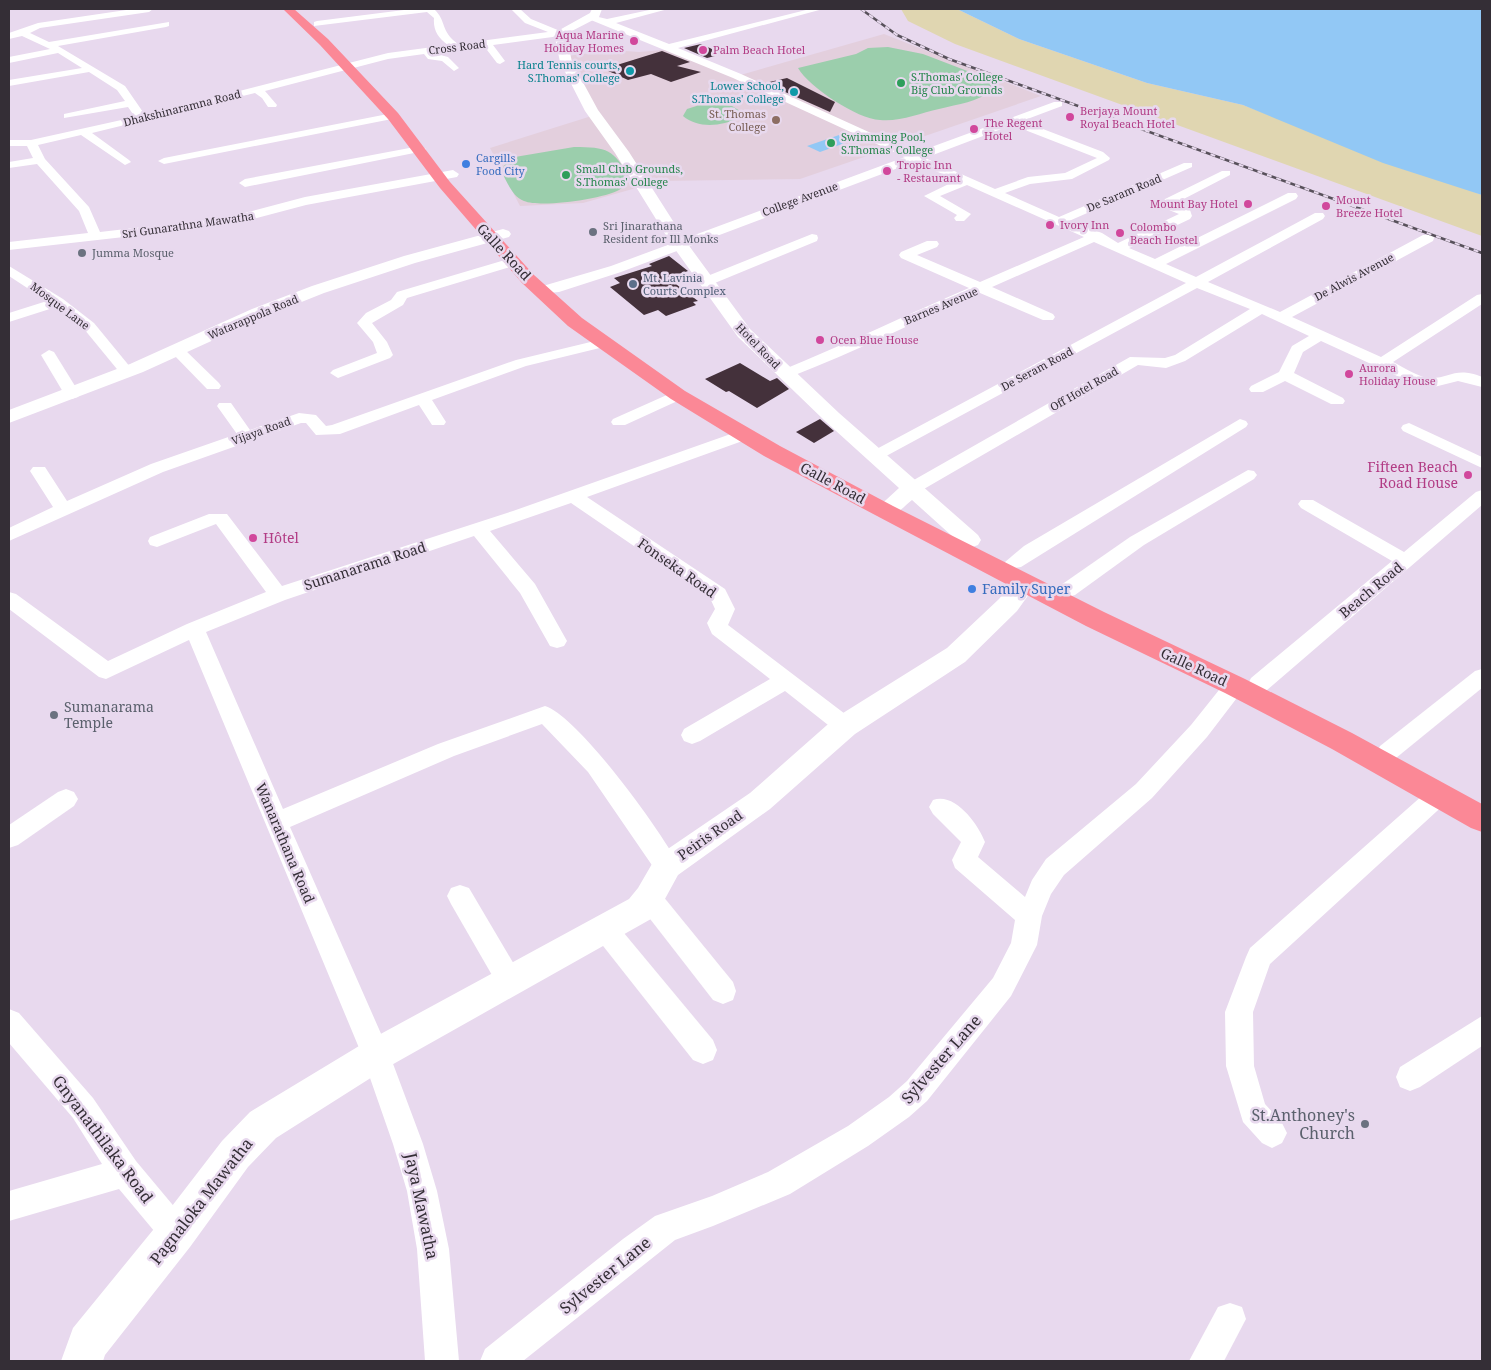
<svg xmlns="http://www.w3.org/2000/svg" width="1491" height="1370" viewBox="0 0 1491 1370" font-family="'Noto Serif',serif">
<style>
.education{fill:#e3cfdd}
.green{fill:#9bceac}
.sand{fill:#e0d6b1}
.water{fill:#92c8f5}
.building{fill:#44313b}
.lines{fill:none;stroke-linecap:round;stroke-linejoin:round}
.minor{fill:#fff;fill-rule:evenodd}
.tertiary{fill:#fff;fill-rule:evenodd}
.trunk{fill:#fb8896;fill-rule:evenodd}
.rail-casing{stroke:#58515b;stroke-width:2.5}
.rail{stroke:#e8d9ee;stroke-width:2;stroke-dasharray:5;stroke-linecap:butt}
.hotel-dot{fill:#d1479c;stroke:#e8d9ee;stroke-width:2}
.culture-dot{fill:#0f9aa8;stroke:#e8d9ee;stroke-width:2}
.leisure-dot{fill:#2e9e5b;stroke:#e8d9ee;stroke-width:2}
.education-dot{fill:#8d6e63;stroke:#e8d9ee;stroke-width:2}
.shop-dot{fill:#3f7fe0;stroke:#e8d9ee;stroke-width:2}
.worship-dot{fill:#6b7280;stroke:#e8d9ee;stroke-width:2}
.service-dot{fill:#5c6f8a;stroke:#e8d9ee;stroke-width:2}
.labels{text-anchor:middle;stroke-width:5;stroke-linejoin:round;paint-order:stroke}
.far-hotel-label{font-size:11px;fill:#b23c85;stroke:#e8d9ee;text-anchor:start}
.far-street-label{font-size:11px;fill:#342e36;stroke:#e8d9ee}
.far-culture-label{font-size:11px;fill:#0d838f;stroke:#e8d9ee;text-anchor:end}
.far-leisure-label{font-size:11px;fill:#27864d;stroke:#e8d9ee;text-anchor:start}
.far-education-label{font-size:11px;fill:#785e54;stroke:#e8d9ee;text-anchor:end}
.far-shop-label{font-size:11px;fill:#366cbe;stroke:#e8d9ee;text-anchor:start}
.far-worship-label{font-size:11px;fill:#5b616d;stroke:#e8d9ee;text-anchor:start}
.far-service-label{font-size:11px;fill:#4e5e75;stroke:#e8d9ee;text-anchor:start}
.street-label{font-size:14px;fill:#342e36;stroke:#e8d9ee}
.hotel-label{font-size:14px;fill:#b23c85;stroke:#e8d9ee;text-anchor:end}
.shop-label{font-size:14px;fill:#366cbe;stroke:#e8d9ee;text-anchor:start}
.worship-label{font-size:14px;fill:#5b616d;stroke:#e8d9ee;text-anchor:start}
.near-street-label{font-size:16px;fill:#342e36;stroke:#e8d9ee}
.near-worship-label{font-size:16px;fill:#5b616d;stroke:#e8d9ee;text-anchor:end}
</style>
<rect width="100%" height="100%" fill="#e8d9ee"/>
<path class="education" d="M884 34 1041 96 800 179 661 181 583 203 520 206 490 148 598 114 567 56 612 50 639 52 675 49 737 76Z"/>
<g class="green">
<path d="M888 47 923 54 983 77 991 81 993 90C977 102 959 104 939 109 920 113 900 122 880 120 857 119 809 87 798 68L856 54 868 48Z"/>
<path d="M706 103 732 106 740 111 739 118C722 126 698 129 683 116L687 109Z"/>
<path d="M574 147C607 147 614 149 630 179 627 183 623 188 619 190 603 199 541 208 524 201 512 197 507 181 501 171L509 158Z"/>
</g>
<path class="sand" d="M901 9H957L1019 39 1147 83 1243 105 1482 195V236L955 44 908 21Z"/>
<g class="water">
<path d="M957 9H1482V195L1383 163 1243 105 1147 83 1019 39Z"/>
<path d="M842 134 856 139 820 152 807 146Z"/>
</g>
<g class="building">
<path d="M701 44 723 54 707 58 684 48Z"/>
<path d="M662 51 690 62 677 66 701 72 671 82 651 74 628 80 604 69Z"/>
<path d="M787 78 835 102 830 112 765 83Z"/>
<path d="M669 256 688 271 668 278 698 301 693 302 696 305 666 316 658 310 644 315 610 287 620 283 614 278 652 266 649 264Z"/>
<path d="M740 363 770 381 777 378 789 389 757 408 729 391 726 392 705 379Z"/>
<path d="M820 419 834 431 814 443 796 432Z"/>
</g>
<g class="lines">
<g class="minor">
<path d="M133 9H153L149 12 40 28 30 33 49 42 169 22V26L166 27 58 46 125 86 145 115 388 53 448 45C438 38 433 30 434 18L427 12 314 26V22L317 21 412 9H434C447 21 440 31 458 44L548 32 525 23 511 9H520L531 19 565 33 560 36 493 45 505 61 500 64 497 63 484 46 433 53 448 57 459 68 454 71 442 61 428 59 424 54 388 59 265 91 277 105 276 107H268L262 98 255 93 92 133 129 160 131 162 125 165 81 135 38 145 45 159 89 207 100 232 230 217 305 197 453 170 459 174 457 177 306 205 230 225 9 250V242L88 233 79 211 37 164 9 168V162L33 158 27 146H9V140H31L135 117 128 107 64 118V114L125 101 117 90 89 72 9 86V80L82 68 58 53 9 63V57L50 49 22 36 9 39V33L38 23Z"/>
<path d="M654 9H668L616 23 669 44 810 9H823L678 48 741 74 915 153 1054 102H1062V106L1022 121 1103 152 1110 158 1109 160 1072 179 1030 184 1005 193 1059 217 1184 163H1192V167L1069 221 1102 233 1118 243 1179 214 1169 210 1163 202 1165 199 1222 171H1230V175L1176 203 1190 210 1192 216 1190 219 1129 248 1155 259 1288 193H1296L1298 196 1296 199 1166 264 1196 277 1315 213H1323L1325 216 1323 219 1208 282 1280 312 1423 235H1433L1434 238 1433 241 1292 317 1381 357 1477 295 1482 294V304L1393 362C1403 367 1418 377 1429 378 1450 379 1455 366 1482 377V387L1458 381 1434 387 1419 386 1321 341 1303 352 1294 373 1343 398 1345 401 1343 404H1331L1285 381 1263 392H1251L1249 389 1251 386 1279 372 1292 346 1309 336 1262 314 1185 361 1166 368 1138 365 917 493H905L902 489 905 485 1130 357 1165 358 1175 355 1250 309 1197 288 877 461 871 460 868 456 871 452 1186 283 1094 242 992 287 1053 314 1055 317 1053 320H1043L980 293C917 321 855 352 790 377H780L777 374 780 371C844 345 906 315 969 288L901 258 899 255 901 252 927 241H937L939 244 937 247 917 255 980 282 1084 237 967 185 940 196 971 214 964 221H956L954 218 957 215 924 196 957 180 914 162 621 272 559 292 536 294 534 291 536 288 611 266 905 157 733 78 586 18 590 15 607 19ZM1012 125 1097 158 1065 173 1028 177 995 189 925 158Z"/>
<path d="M393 113 398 116 397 118 164 164 158 161 164 158Z"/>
<path d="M420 146 426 149 424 151 245 187 239 183 245 179Z"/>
<path d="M812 234 817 235 818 238 817 241 710 285H700L698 282 700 279Z"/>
<path d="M512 258 517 259 519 262 517 265 407 298 403 305 372 323 387 342 393 355 390 358 338 378 330 373 333 370 377 353 373 342 357 323 366 313 391 300 397 292Z"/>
<path d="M9 266 63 299 94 323 131 368 134 371 131 374H121L84 329 56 307 9 322V313L47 301 9 276Z"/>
<path d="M603 339 608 340 610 343 608 346 526 366 432 400 446 422 444 425H432L419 405 340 434 316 435 306 423H301L163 472 9 541V528L53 507 30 471 33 467H45L67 501 151 464 237 434 217 406 219 403H231L250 430 299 413 316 415 326 426 332 425 516 360Z"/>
<path d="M177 345 182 347 219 383 221 386 219 389H207L172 353 169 350 172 347Z"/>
<path d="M49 350 54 352 80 394 78 397 72 399 66 397 41 355Z"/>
<path d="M678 390 686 395 684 398 625 425H613L611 422 613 419Z"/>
<path d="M1240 419 1246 421 1248 424 1246 427 1021 567 1014 568 1007 567 1005 562 1024 546Z"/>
<path d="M1409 423 1482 457V468L1403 431 1401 428 1403 425Z"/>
<path d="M742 430 748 431 750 435 748 439 587 497 725 589 735 609 728 625 853 720 856 726 853 732 845 735 837 732 785 691 700 741 692 744 684 741 681 735 684 729 770 679 712 634 707 623 715 609 710 598 571 503 490 531 535 584 567 641 564 646 557 648 550 646 520 593 474 536 285 600 206 632 283 809 438 744 545 706C578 716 663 833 679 866L676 874 667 877 658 874 588 772 542 724 454 756 290 827 386 1045 423 1144 437 1191 449 1249 459 1361H425L417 1249 407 1191 393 1144 362 1055 189 640 106 679 99 677 9 609V592L16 594 108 661 187 624 266 592 216 524 157 547 150 545 148 541 150 537 209 514H227L282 586 513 511Z"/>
<path d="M1248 470 1254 471 1257 475 1254 479 1144 545 1075 595 1068 597 1061 595 1058 590 1061 585 1130 537Z"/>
<path d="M1482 490V505L1267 690 1259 692 1251 690 1248 684 1251 678 1392 561 1301 508 1298 504 1301 500H1313L1404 552 1476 492Z"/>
<path d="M1482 669V688L1396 758 1388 761 1380 758 1377 752 1380 746 1475 671Z"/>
<path d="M1235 678 1243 680 1246 686 1207 737 1152 798 1064 875 1051 894 1042 916 1037 945 1011 996 927 1101 909 1117 868 1146 790 1194 713 1226 675 1240 523 1361H480L485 1349 623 1239 655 1216 712 1196 768 1172 848 1126 889 1097 907 1081 993 978 1011 943 1015 920 955 868 952 860 961 842 933 814 929 807 933 800C955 792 978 824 985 842L978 857 1025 897 1032 880 1046 859 1136 784 1191 725 1227 680Z"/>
<path d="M1440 784 1448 787 1452 794 1448 801 1270 964 1253 1012 1254 1066 1265 1104 1282 1123 1287 1133 1282 1143 1272 1148 1262 1143 1243 1122 1226 1066 1225 1012 1246 957 1250 948 1432 787Z"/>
<path d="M66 789 74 792 78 799 74 806 18 845 9 848V825L58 792Z"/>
<path d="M460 885 469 888 518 971 522 980 518 989 509 993 500 989 451 904 447 896 451 888Z"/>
<path d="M649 887 658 890 733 982 736 991 733 1000 723 1004 713 1000 640 906 636 898 640 890Z"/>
<path d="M605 917 614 921 713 1040 717 1050 713 1060 703 1064 693 1060 596 937 592 929 596 921Z"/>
<path d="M9 1009 19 1013 93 1098 136 1161 187 1222 192 1233 187 1244 176 1249 165 1244 119 1189 9 1221V1191L102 1164 73 1118 9 1043Z"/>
<path d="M1482 1016V1046L1420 1087 1410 1091 1400 1087 1396 1077 1400 1067Z"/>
<path d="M1230 1303 1242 1307 1246 1319 1224 1361H1189L1218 1307Z"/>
</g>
<g class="tertiary">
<path d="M592 9H602L599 17 566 34 572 62 598 110 629 152 687 243 750 329 839 413 978 535 981 540 978 545 970 548 962 545 912 500C901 509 893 520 877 516L874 511 899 488 825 421 738 337 672 245 615 153 585 111 560 62 554 33 590 13Z"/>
<path d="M503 229 509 231 511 234 509 237 415 263 324 293 264 317 143 372 9 423V410L130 364 252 309 312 286 404 256Z"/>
<path d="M1025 575 1033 577 1037 583 1017 611 965 662 855 734 770 809 678 875 660 908 651 919 388 1067 276 1138 248 1167 190 1247 105 1355 103 1361H61L73 1328 162 1219 222 1141 250 1112 364 1043 629 899 638 888 656 857 750 793 835 718 947 648 999 599 1017 577Z"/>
</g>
<path class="trunk" d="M283 9H294L328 39 398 113 450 182 534 275 582 318 685 391 780 446 893 506 1104 612 1245 679 1352 733 1482 804V832L1471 828 1332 749 1225 693 1086 626 877 516 764 456 671 399 568 326 522 283 440 188 388 119 320 45Z"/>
<g class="rail-casing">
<path id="rail" d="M861 9 897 35 949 59 1482 253"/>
</g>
<use href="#rail" class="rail"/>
</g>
<g class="hotel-dot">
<circle cx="634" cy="41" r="5"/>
<circle cx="703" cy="50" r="5"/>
<circle cx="1070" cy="117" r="5"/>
<circle cx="974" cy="129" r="5"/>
<circle cx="887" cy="171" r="5"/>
<circle cx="1248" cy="204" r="5"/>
<circle cx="1326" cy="206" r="5"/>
<circle cx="1050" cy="225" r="5"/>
<circle cx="1120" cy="233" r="5"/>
<circle cx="820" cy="340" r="5"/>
<circle cx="1349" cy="374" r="5"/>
<circle cx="1468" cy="475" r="5"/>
<circle cx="253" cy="538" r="5"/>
</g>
<g class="culture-dot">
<circle cx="630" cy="71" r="5"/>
<circle cx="794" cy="92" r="5"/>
</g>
<g class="leisure-dot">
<circle cx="901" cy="83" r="5"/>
<circle cx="831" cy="143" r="5"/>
<circle cx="566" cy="175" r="5"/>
</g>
<circle class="education-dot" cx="776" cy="120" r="5"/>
<g class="shop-dot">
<circle cx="466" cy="164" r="5"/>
<circle cx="972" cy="589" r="5"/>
</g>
<g class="worship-dot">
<circle cx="593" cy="232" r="5"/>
<circle cx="82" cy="253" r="5"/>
<circle cx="54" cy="715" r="5"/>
<circle cx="1365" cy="1124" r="5"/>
</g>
<circle class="service-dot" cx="633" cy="284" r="5"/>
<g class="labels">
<g class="far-hotel-label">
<text x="624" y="39" text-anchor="end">Aqua Marine<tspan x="624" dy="13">Holiday Homes</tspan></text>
<text x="713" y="54">Palm Beach Hotel</text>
<text x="1080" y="115">Berjaya Mount<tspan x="1080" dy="13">Royal Beach Hotel</tspan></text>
<text x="984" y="127">The Regent<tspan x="984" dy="13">Hotel</tspan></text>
<text x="897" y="169">Tropic Inn<tspan x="897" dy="13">- Restaurant</tspan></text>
<text x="1336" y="204">Mount<tspan x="1336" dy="13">Breeze Hotel</tspan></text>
<text x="1238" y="208" text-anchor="end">Mount Bay Hotel</text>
<text x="1060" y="229">Ivory Inn</text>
<text x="1130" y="231">Colombo<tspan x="1130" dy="13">Beach Hostel</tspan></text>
<text x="830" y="344">Ocen Blue House</text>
<text x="1359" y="372">Aurora<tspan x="1359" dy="13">Holiday House</tspan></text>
</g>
<g class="far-street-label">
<text transform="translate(457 47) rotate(-7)" y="4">Cross Road</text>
<text transform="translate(182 108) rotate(-14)" y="4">Dhakshinaramna Road</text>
<text transform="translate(1124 193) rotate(-23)" y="4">De Saram Road</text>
<text transform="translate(800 199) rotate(-20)" y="4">College Avenue</text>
<text transform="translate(188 225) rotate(-8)" y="4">Sri Gunarathna Mawatha</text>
<text transform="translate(1354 277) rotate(-28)" y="4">De Alwis Avenue</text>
<text transform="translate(60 306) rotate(37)" y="4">Mosque Lane</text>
<text transform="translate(941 306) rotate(-23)" y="4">Barnes Avenue</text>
<text transform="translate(253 317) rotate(-23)" y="4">Watarappola Road</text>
<text transform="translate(758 346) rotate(46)" y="4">Hotel Road</text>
<text transform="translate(1037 369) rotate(-28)" y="4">De Seram Road</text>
<text transform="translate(1084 389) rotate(-30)" y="4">Off Hotel Road</text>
<text transform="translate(261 431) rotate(-20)" y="4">Vijaya Road</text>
</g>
<g class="far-culture-label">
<text x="620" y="69">Hard Tennis courts,<tspan x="620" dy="13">S.Thomas' College</tspan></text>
<text x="784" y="90">Lower School,<tspan x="784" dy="13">S.Thomas' College</tspan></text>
</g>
<g class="far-leisure-label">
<text x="911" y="81">S.Thomas' College<tspan x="911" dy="13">Big Club Grounds</tspan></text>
<text x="841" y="141">Swimming Pool,<tspan x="841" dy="13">S.Thomas' College</tspan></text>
<text x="576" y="173">Small Club Grounds,<tspan x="576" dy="13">S.Thomas' College</tspan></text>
</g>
<g class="far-education-label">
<text x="766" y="118">St. Thomas<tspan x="766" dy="13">College</tspan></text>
</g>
<g class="far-shop-label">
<text x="476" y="162">Cargills<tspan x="476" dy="13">Food City</tspan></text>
</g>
<g class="far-worship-label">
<text x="603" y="230">Sri Jinarathana<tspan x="603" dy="13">Resident for Ill Monks</tspan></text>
<text x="92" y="257">Jumma Mosque</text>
</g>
<g class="far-service-label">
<text x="643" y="282">Mt. Lavinia<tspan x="643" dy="13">Courts Complex</tspan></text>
</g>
<g class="street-label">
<text transform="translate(504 252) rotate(47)" y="5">Galle Road</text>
<text transform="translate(833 483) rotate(28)" y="5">Galle Road</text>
<text transform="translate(365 566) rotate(-18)" y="5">Sumanarama Road</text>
<text transform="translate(677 568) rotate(35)" y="5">Fonseka Road</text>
<text transform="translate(1371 590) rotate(-40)" y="5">Beach Road</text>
<text transform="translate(1194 667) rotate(25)" y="5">Galle Road</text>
<text transform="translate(710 835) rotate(-35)" y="5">Peiris Road</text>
<text transform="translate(285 843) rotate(67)" y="5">Wanarathana Road</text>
</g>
<g class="hotel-label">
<text x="1458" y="472">Fifteen Beach<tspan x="1458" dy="16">Road House</tspan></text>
<text x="263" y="543" text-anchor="start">Hôtel</text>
</g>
<g class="shop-label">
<text x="982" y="594">Family Super</text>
</g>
<g class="worship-label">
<text x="64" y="712">Sumanarama<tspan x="64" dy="16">Temple</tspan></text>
</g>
<g class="near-street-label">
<text transform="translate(941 1059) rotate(-49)" y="6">Sylvester Lane</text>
<text transform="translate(103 1139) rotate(53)" y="6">Gnyanathilaka Road</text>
<text transform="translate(201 1201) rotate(-52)" y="6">Pagnaloka Mawatha</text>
<text transform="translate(422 1206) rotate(78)" y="6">Jaya Mawatha</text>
<text transform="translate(605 1275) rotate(-39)" y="6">Sylvester Lane</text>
</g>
<g class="near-worship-label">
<text x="1355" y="1121">St.Anthoney's<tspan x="1355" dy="18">Church</tspan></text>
</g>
</g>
<rect width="1491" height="1370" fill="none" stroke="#342e36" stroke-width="20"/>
</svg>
